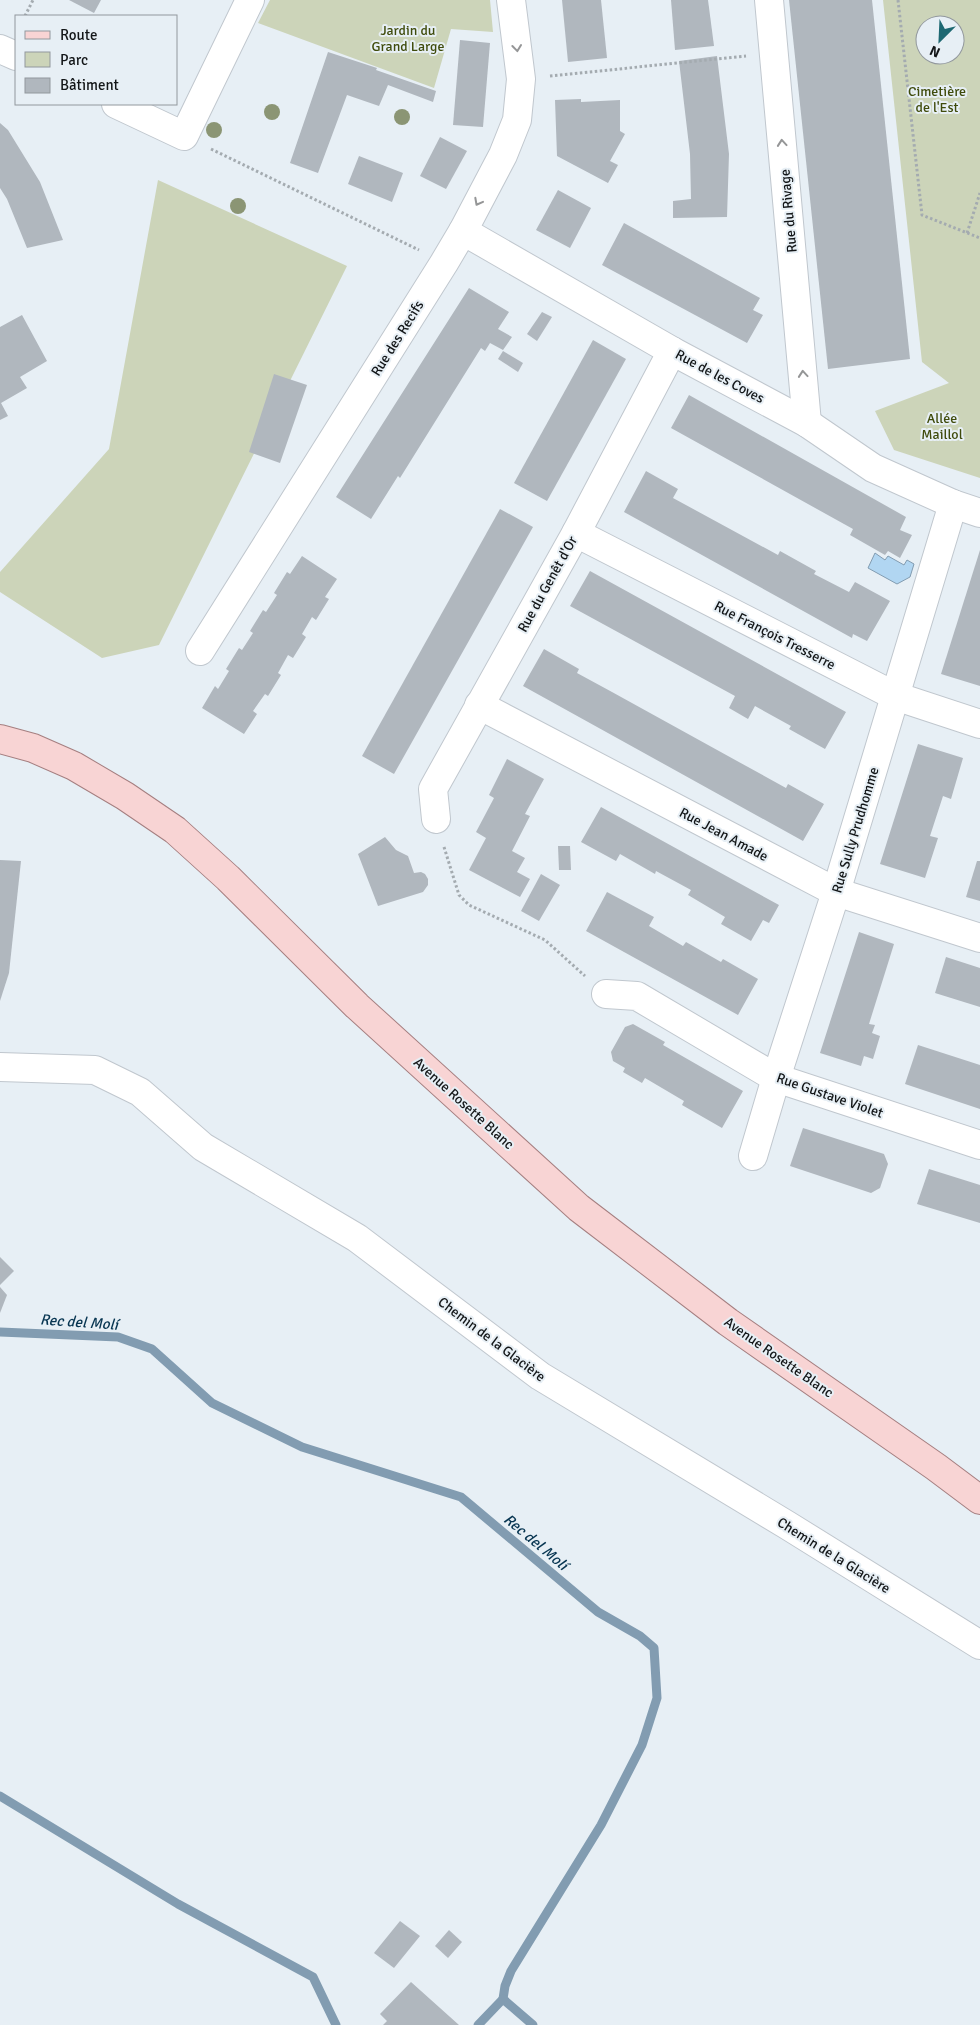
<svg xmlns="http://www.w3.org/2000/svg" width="980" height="2025" viewBox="0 0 980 2025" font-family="Signika,sans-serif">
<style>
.green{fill:#ccd4b9;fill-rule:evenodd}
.water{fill:#b1d6f2;stroke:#829cb1}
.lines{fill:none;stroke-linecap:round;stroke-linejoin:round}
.stream{stroke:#829cb1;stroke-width:9}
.building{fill:#b0b7be}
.minor-casing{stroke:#c0c7ce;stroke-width:30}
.major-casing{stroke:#a57f80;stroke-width:30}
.path{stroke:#a4abb0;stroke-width:3;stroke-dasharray:2.5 2.5;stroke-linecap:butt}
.minor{stroke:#fff;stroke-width:28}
.major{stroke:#f8d4d4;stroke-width:28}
.tree{fill:#8b9574}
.oneway{stroke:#959697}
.labels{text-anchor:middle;stroke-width:4;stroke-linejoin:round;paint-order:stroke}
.park-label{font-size:14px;fill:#3f4b0b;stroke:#e7eff5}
.street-label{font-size:14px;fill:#131618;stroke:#e7eff5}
.water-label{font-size:15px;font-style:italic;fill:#073551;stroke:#e7eff5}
</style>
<rect width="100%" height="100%" fill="#e7eff5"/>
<g class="green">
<path d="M270 0H490L493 32 451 29 434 88 258 23Z"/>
<path d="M883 0H980V478L894 450 875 411 949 383 922 362ZM925 25H955V55H925Z"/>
<path d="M158 180 347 266 159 645 102 658 0 592V572L109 449Z"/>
</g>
<path class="water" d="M875 553 885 560 888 556 904 565 907 560 914 564 910 577 897 584 868 568Z"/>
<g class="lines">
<g class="stream">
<path d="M0 1332 118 1337 152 1349 212 1403 302 1447 461 1497 598 1612 640 1636 654 1648 657 1698 642 1745 601 1825 511 1971 505 1986 503 1999 533 2025"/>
<path d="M0 1796 178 1904 313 1977 336 2025"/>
<path d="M478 2025 503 1999"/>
</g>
</g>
<g class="building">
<path d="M69 0H101L94 13Z"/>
<path d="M562 0H601L607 58 568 62Z"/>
<path d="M671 0H708L714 46 675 50Z"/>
<path d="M789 0H872L910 359 828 369Z"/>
<path d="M460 40 490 43 483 127 453 125Z"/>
<path d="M328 52 377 68 376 70 436 91 433 102 388 85 379 106 347 95 318 173 290 163Z"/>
<path d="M717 56 729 154 727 217 673 218V201L691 199 690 154 679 61Z"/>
<path d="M581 99V102L620 100V131L625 134 610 161 618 165 608 183 557 156 555 100Z"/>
<path d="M0 123 8 130 40 182 63 240 27 248 7 199 0 188Z"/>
<path d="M440 137 467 151 446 189 420 176Z"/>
<path d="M359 156 403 173 392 202 348 184Z"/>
<path d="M558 190 591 208 570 248 536 230Z"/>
<path d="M624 223 760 298 753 310 763 315 747 343 602 265Z"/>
<path d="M469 288 509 312 498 329 512 337 503 350 490 343 485 351 481 348 400 478 398 476 371 519 336 497Z"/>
<path d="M542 312 552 317 537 341 527 334Z"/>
<path d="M22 315 47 361 20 377 27 388 1 403 8 416 0 420V327Z"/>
<path d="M593 340 626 359 547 501 514 483Z"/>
<path d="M503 351 523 363 518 372 498 359Z"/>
<path d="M274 374 307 385 280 463 249 452Z"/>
<path d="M689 395 906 517 900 530 912 535 900 558 888 551 885 555 850 535 853 529 671 428Z"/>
<path d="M646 471 678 489 673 498 778 555 780 551 816 571 814 574 849 592 855 582 890 601 867 641 853 634 852 638 624 512Z"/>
<path d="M500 509 533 527 394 774 362 756Z"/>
<path d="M980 550V686L941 674Z"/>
<path d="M302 556 337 579 325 597 329 599 316 620 312 617 302 634 306 637 293 658 288 655 278 673 281 675 268 696 265 694 253 711 257 714 244 734 202 708 215 686 218 689 229 671 226 669 239 648 242 650 253 633 250 631 263 610 266 612 277 595 274 593 287 572 290 574Z"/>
<path d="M590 571 846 712 825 749 789 729 791 726 755 706 748 719 729 708 735 696 570 606Z"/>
<path d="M544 649 579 669 577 673 612 692 786 788 788 784 824 804 803 841 523 686Z"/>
<path d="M918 744 963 758 951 799 943 796 930 836 938 838 925 878 880 864Z"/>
<path d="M507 759 544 779 525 814 530 816 512 851 525 858 517 872 530 879 520 897 469 870 486 838 476 832 494 798 489 795Z"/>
<path d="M601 807 779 905 769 923 763 920 751 941 721 924 725 917 688 895 691 890 656 871 655 874 620 854 616 861 581 842Z"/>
<path d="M385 837 396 850 408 856 414 873 421 872 425 874 428 879V885L423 892 378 906 358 854Z"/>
<path d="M558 846H570L571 870H559Z"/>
<path d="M0 860 21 861 9 973 0 1001Z"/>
<path d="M977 861H980V901L966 897Z"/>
<path d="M541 874 560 885 539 921 521 911Z"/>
<path d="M607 892 654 917 649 926 683 946 686 942 721 962 723 959 758 979 738 1015 586 931Z"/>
<path d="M859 932 894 944 869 1024 875 1025 872 1033 880 1036 873 1059 864 1056 861 1066 820 1053Z"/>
<path d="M946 957 980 968V1007L935 993Z"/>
<path d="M633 1024 665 1042 663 1045 743 1091 722 1128 682 1105 684 1101 645 1078 642 1083 623 1072 625 1068 613 1061 611 1052 625 1027Z"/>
<path d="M918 1045 980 1065V1109L905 1084Z"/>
<path d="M803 1128 884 1154 888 1164 880 1188 871 1193 790 1166Z"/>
<path d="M929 1169 980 1185V1223L917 1204Z"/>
<path d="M0 1257 14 1271 0 1285Z"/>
<path d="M0 1287 7 1295 0 1313Z"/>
<path d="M400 1921 420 1936 394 1968 374 1953Z"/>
<path d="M449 1930 462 1942 448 1958 435 1946Z"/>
<path d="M411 1982 459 2025H383L387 2021 380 2014Z"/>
</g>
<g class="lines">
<g class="minor-casing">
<g id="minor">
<path d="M769 0 807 423"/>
<path d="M0 49 16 56"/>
<path d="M116 104 184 136 250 0"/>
<path d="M463 231 672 351 807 423 873 468 953 504 980 513"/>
<path d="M576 533 895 696 980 724"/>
<path d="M200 651 444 263 463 231 503 155 517 120 521 79 511 0"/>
<path d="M479 705 836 892 980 938"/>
<path d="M436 819 433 789 576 533 672 351"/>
<path d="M606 994 637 996 776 1078 980 1145"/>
<path d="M0 1067 95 1070 140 1092 203 1147 357 1238 540 1376 787 1525 980 1645"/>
<path d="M753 1156 776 1078 836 892 953 504"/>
</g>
</g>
<g class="major-casing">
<path id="major" d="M0 739 33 748 74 766 125 796 175 830 228 878 357 1006 579 1208 728 1322 936 1467 980 1500"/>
</g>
<g class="path">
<path d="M898 0 922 215 980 238"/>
<path d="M25 16 33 0"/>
<path d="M550 76 746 56"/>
<path d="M211 149 419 250"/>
<path d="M967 233 980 193"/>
<path d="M444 847 459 895 469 905 545 940 585 976"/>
</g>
<use href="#minor" class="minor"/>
<use href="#major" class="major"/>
</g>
<g class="tree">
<circle cx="272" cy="112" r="8"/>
<circle cx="402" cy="117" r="8"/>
<circle cx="214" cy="130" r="8"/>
<circle cx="238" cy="206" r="8"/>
</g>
<defs><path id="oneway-chevron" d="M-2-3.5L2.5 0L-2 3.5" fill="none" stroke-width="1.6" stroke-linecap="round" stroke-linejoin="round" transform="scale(1.25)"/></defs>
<g class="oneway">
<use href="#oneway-chevron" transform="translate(517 48) rotate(83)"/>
<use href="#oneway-chevron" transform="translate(782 143) rotate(-95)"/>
<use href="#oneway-chevron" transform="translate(478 202) rotate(118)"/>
<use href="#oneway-chevron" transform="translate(803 374) rotate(-95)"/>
</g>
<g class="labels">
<g class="park-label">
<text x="408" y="35">Jardin du<tspan x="408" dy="16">Grand Large</tspan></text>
<text x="937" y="96">Cimetière<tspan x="937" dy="16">de l'Est</tspan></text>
<text x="942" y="423">Allée<tspan x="942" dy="16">Maillol</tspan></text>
</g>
<g class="street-label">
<text transform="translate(788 211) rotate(-95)" y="5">Rue du Rivage</text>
<text transform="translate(397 338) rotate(-58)" y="5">Rue des Recifs</text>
<text transform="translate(720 376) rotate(28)" y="5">Rue de les Coves</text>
<text transform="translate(547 584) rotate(-61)" y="5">Rue du Genêt d'Or</text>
<text transform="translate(775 635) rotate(27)" y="5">Rue François Tresserre</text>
<text transform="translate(855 830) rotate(-73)" y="5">Rue Sully Prudhomme</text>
<text transform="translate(724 834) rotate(28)" y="5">Rue Jean Amade</text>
<text transform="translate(830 1095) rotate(19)" y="5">Rue Gustave Violet</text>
<text transform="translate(464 1103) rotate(42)" y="5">Avenue Rosette Blanc</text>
<text transform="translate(492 1339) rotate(37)" y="5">Chemin de la Glacière</text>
<text transform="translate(779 1357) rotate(35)" y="5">Avenue Rosette Blanc</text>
<text transform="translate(834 1555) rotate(32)" y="5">Chemin de la Glacière</text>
</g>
<g class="water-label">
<text transform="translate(79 1322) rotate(4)" y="5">Rec del Molí</text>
<text transform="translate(536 1542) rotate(40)" y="5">Rec del Molí</text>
</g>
</g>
<rect x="15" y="15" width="162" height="90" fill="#e7eff5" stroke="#92989d"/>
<rect x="25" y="31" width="25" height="8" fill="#f8d4d4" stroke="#92989d"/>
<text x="60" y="40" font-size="15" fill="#131618">Route</text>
<rect x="25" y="52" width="25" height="15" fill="#ccd4b9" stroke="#92989d"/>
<text x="60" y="65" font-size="15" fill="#131618">Parc</text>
<rect x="25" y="78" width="25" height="15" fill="#b0b7be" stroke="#92989d"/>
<text x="60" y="90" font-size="15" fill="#131618">Bâtiment</text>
<g transform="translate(940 40) rotate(204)"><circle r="24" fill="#e7eff5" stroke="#92989d"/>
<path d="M0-4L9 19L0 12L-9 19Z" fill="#1d6872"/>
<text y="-8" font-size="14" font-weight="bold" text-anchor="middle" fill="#131618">N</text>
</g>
</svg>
